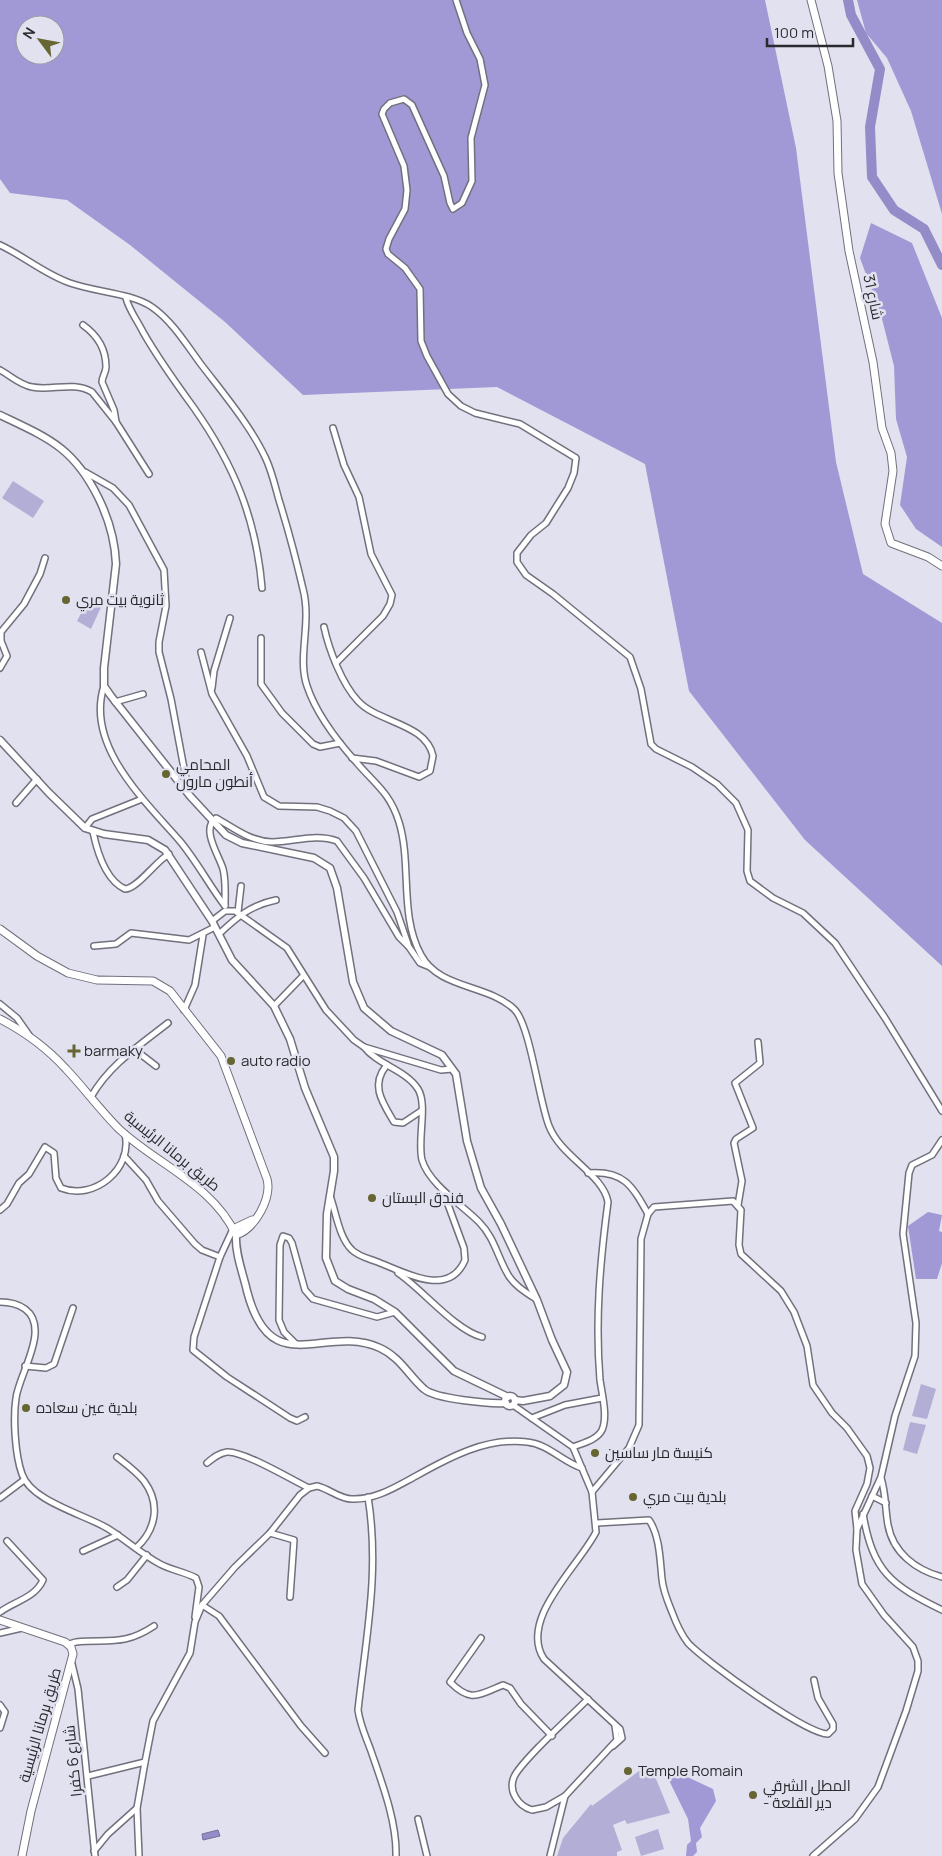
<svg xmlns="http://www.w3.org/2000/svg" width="942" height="1856" viewBox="0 0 942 1856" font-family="Manrope,Cairo,sans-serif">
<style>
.green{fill:#b2aed5}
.forest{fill:#a199d6;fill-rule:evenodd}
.water{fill:#948cc8;stroke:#746e9a}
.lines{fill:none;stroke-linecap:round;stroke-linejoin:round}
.river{stroke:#948cc8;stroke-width:10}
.minor-casing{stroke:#71707c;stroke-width:8}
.tertiary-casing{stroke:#71707c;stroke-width:9}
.secondary-casing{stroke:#71707c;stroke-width:9}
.minor{stroke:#fff;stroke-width:5}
.tertiary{stroke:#fff;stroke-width:6}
.secondary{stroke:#fff;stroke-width:7}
.poi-dot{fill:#676531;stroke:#e2e1ef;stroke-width:2}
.labels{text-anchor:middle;stroke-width:5;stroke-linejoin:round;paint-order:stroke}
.street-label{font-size:15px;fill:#29292e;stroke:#e2e1ef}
.poi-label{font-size:15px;fill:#29292e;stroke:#e2e1ef;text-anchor:start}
</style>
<rect width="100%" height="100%" fill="#e2e1ef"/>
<g class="green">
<path d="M13 481 44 501 33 518 2 498Z"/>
<path d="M89 598 102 605 91 629 77 621Z"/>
<path d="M921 1384 936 1389 927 1419 912 1416Z"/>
<path d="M910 1422 926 1425 917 1454 903 1450Z"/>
<path d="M643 1768 646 1772 652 1769 670 1813 627 1824 625 1820 613 1825 622 1850 617 1852V1856H557L563 1838 591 1804 592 1806Z"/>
<path d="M658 1829 664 1849 641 1856 635 1837Z"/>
</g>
<g class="forest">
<path d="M0 0H765L796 148 836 462 863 574 942 623V966L805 840 689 691 645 464 497 387 303 395 225 322 130 245 67 200 10 193 0 179ZM25 25H55V55H25Z"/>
<path d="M857 0H942V214L911 111 887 58 866 33Z"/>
<path d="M871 223 912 243 942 318V547L916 529 900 505 907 457 896 419 894 366 881 315 860 258Z"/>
<path d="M928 1212 942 1215 939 1231 942 1232V1263L937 1279H916L908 1226Z"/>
<path d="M666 1767 713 1789 716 1801 700 1828 702 1837 696 1843 697 1852 693 1856H686L687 1845 691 1841 688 1819 663 1768Z"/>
</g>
<path class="water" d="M218 1830 220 1836 203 1840 202 1834Z"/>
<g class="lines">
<path class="river" d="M848 0 851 15 880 69 870 127 872 177 894 210 924 229 942 265"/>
<g class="minor-casing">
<g id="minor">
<path d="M456 0 467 33 480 59 485 85 471 138 472 181 462 203 453 209 450 203 444 176 412 105 404 99 390 103 384 109 382 114 404 166 407 190 405 209 389 239 386 249 388 254 405 268 420 289 421 341 427 356 448 394 461 406 475 413 520 424 576 458 574 473 568 488 546 523 531 535 517 553V562L526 575 553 594 630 657 641 689 651 744 656 749 692 767 717 784 736 803 748 830 747 871 750 881 773 898 803 913 835 943 885 1018 942 1111"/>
<path d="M0 245C24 256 44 274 70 283 95 292 131 293 152 307 172 321 186 344 200 363 222 392 251 426 266 459 272 472 275 486 279 500 288 529 296 559 303 589 312 623 297 657 307 686 316 713 338 742 357 763 376 785 390 793 399 822 412 864 399 915 421 955 439 989 487 984 514 1009 530 1024 539 1101 549 1126 561 1157 603 1174 608 1202 600 1262 595 1320 600 1380 602 1394 608 1417 602 1430 597 1440 583 1443 573 1447"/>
<path d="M126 298C129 310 137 320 143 332 159 360 175 382 194 408 234 465 256 518 262 588"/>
<path d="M0 370C11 376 20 385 32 387 52 391 73 381 92 392L116 422 114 410 102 382C102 377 106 372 106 367 106 349 97 335 83 325"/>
<path d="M116 422 149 474"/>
<path d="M333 428 344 465 359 497 371 554 392 595 390 604 383 616 336 663"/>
<path d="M85 472 113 488 129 505 164 570 166 606 159 642V652L171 699 189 795"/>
<path d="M324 627C329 650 342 684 358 701 378 723 426 723 433 756L430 771 419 777 376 761 352 758"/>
<path d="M261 638V684L282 713 313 744 320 747 340 743"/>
<path d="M201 652 212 694 247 756 264 797 279 806 317 807 330 811 344 818 356 831 397 912 409 947 420 963 430 967"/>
<path d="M0 668 7 656 1 641V632L24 604 40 574 45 558"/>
<path d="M104 686C85 745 144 800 179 840 196 860 209 885 225 906"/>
<path d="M212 688 214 671 230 618"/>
<path d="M115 702 143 694"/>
<path d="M16 803 37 779"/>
<path d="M85 828 92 819 142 799"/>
<path d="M93 832C97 851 105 880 125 889 137 889 156 861 169 854"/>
<path d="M225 905C225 893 226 880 223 869 220 857 200 829 216 818 234 828 249 841 272 842 294 842 316 833 337 841L364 878 399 937 408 946"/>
<path d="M238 912 241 886"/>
<path d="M212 921 225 911H235L287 948 326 1010 354 1040 364 1047 441 1070 452 1069"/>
<path d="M219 934C237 917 251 905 276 900"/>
<path d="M94 946 116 944 131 933 189 940 215 927"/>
<path d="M0 1004 17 1018 29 1035"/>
<path d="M274 1006 303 976"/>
<path d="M184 1010 195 985 203 935"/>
<path d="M364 1047C378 1065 406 1070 418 1089 428 1105 417 1140 422 1160 429 1184 462 1205 479 1222 493 1236 497 1254 506 1271 512 1284 525 1292 536 1299"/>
<path d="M134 1049 156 1066"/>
<path d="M386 1066C370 1086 383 1103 394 1122L403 1123 421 1111"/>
<path d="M91 1097C109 1065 140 1045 168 1023"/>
<path d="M124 1156 146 1180 158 1201 195 1244 202 1250 220 1257"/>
<path d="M588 1173C623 1170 632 1185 648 1214"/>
<path d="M330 1196C336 1212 339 1238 352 1250 359 1257 371 1259 380 1263 406 1273 449 1298 465 1260L464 1248 443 1191"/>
<path d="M738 1205 742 1181 734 1143 736 1139 753 1128 735 1083 760 1063 758 1042"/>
<path d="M0 1210 7 1204 19 1183 29 1174 45 1147 54 1153 56 1178 61 1188C94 1201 133 1169 125 1134"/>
<path d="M233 1229 220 1257 194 1337 193 1350 227 1377 290 1418 297 1421 305 1417"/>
<path d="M398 1273C423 1290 455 1330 482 1337"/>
<path d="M0 1302C9 1302 18 1304 25 1309 51 1328 19 1374 16 1398 13 1418 15 1455 22 1474 31 1501 83 1514 107 1528 125 1539 141 1554 160 1564 171 1570 185 1572 196 1578L199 1587 195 1617"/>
<path d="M296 1344 284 1332 279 1320 280 1245 283 1236 289 1238 292 1243 305 1290 313 1299 377 1317 395 1312"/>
<path d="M25 1366 46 1368 54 1364 73 1308"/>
<path d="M513 1405 573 1447 592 1492 596 1532C579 1566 518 1619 544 1659L620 1729 622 1738 613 1746"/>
<path d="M532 1418 565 1405 602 1398"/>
<path d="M117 1457C126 1464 137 1472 144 1481 161 1504 156 1530 136 1548"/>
<path d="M207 1463C213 1458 219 1453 227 1452 244 1451 292 1480 309 1488"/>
<path d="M881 1478C886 1494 885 1508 888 1525 893 1553 916 1570 942 1577"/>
<path d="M592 1492 629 1448 639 1425 641 1239 648 1214 654 1207 733 1201 741 1210 739 1245 741 1254 781 1291 794 1312 807 1346 813 1385 832 1413 847 1428 867 1456 870 1468 867 1484 855 1511 857 1529"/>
<path d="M872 1496 886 1503"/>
<path d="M368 1497C380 1571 366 1637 358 1710 360 1725 366 1737 371 1751 382 1783 397 1822 396 1856"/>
<path d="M0 1498 24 1480"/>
<path d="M863 1514C873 1572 891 1585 942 1610"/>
<path d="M597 1523 649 1520C660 1536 660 1561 662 1579 663 1591 668 1602 672 1612 676 1623 681 1634 688 1643 706 1662 806 1734 828 1734L833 1729V1724L818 1698 814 1680"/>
<path d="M270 1533 294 1540 290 1597"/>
<path d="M83 1551 118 1535"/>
<path d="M117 1587 127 1580 147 1555"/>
<path d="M202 1605 219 1616 301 1726 325 1753"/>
<path d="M0 1612C15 1601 35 1598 43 1580L7 1541"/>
<path d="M0 1633 22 1628"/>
<path d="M481 1638 450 1682C471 1703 478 1695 503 1685L510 1688 521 1704 552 1736"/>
<path d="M69 1644 76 1642C109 1639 124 1646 154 1626"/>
<path d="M72 1664 78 1689 95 1856"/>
<path d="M0 1705 5 1712 0 1728"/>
<path d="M88 1776 145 1762 153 1721 190 1653 195 1622 202 1605 235 1567 270 1533 300 1495 309 1488 317 1486C330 1489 339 1499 352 1499 376 1500 397 1486 416 1476 450 1457 487 1437 527 1442 548 1444 563 1462 582 1468"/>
<path d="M565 1796 546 1807 532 1810C518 1806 508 1791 514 1777 521 1761 572 1715 588 1699"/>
<path d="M418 1819 427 1856"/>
<path d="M94 1851 108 1834 137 1808"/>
<path d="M139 1856 137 1808 145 1762"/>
<path d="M550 1856 565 1796 617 1740 615 1726"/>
<path d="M813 1856 855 1819 878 1787 906 1711 918 1671V1661L913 1647 884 1615 862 1584 856 1550 857 1529 881 1477 895 1416 915 1356 916 1323 903 1234 909 1173 912 1165 932 1155 942 1140"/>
</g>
</g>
<g class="tertiary-casing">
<g id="tertiary">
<path d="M0 415C48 438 73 447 98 497 109 519 115 539 116 564L104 668V686L111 696 190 796 226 835 242 843 314 858 330 868 337 888 353 982 364 1008 391 1031 442 1055 456 1074 467 1141 481 1188 501 1224 537 1300 552 1340 567 1372 564 1385 550 1396 523 1401 515 1400"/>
<path d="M0 740 49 793 85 828 104 834 148 840 165 850 212 921 232 960 274 1006 290 1039 305 1088 334 1157V1171L327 1214 326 1258 335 1281 348 1289 374 1299 395 1312 454 1371 508 1397"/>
<path d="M236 1235C235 1254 243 1273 247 1291 271 1383 324 1323 380 1348 400 1357 409 1376 424 1389 435 1399 490 1404 506 1403"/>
<circle cx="510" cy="1401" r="5"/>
</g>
</g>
<g class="secondary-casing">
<g id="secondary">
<path d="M811 0 828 66 837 121 838 173 849 251 873 362 882 428 891 453 893 471 885 524 891 543 928 557 942 566"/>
<path d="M0 929 37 956 68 973 97 980 153 981 170 991 221 1056 267 1179C272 1198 255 1229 236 1235 213 1185 158 1165 119 1129 100 1110 84 1088 66 1069 47 1048 25 1032 0 1019"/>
<path d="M233 1229 252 1220"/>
<path d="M0 1620 65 1642 71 1647 73 1654 31 1811 22 1856"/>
</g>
</g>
<use href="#minor" class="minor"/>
<use href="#tertiary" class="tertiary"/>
<use href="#secondary" class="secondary"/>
</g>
<g class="poi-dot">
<circle cx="66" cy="600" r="5"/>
<circle cx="166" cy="774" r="5"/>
<path d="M71.5 1043.5h5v5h5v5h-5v5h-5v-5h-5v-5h5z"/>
<circle cx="231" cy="1061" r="5"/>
<circle cx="372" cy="1198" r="5"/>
<circle cx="26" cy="1408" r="5"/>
<circle cx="595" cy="1453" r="5"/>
<circle cx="633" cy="1497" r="5"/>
<circle cx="628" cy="1771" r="5"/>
<circle cx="753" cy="1795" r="5"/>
</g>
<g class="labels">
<g class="street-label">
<text transform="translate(873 297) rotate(78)" y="5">شارع 31</text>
<text transform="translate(172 1151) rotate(39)" y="5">طريق برمانا الرئيسية</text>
<text transform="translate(40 1725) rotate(-74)" y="5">طريق برمانا الرئيسية</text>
<text transform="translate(73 1761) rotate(-96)" y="5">شارع 6 كفرا</text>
</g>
<g class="poi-label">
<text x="76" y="605">ثانوية بيت مري</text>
<text x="176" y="770">المحامي<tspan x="176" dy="17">أنطون مارون</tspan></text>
<text x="84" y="1056">barmaky</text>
<text x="241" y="1066">auto radio</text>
<text x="382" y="1203">فندق البستان</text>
<text x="36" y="1413">بلدية عين سعاده</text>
<text x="605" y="1458">كنيسة مار ساسين</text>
<text x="643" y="1502">بلدية بيت مري</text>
<text x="638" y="1776">Temple Romain</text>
<text x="763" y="1791">المطل الشرقي<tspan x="763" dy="17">- دير القلعة</tspan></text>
</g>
</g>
<g transform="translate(40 40) rotate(302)"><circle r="24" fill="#e2e1ef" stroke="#9897a2"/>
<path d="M0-4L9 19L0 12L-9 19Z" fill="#676531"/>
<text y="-8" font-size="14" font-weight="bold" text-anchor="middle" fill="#29292e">N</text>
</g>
<path d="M767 38v8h86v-8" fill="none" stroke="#29292e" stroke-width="2.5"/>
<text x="774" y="38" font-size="15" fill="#29292e" stroke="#e2e1ef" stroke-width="4" paint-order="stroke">100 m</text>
</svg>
